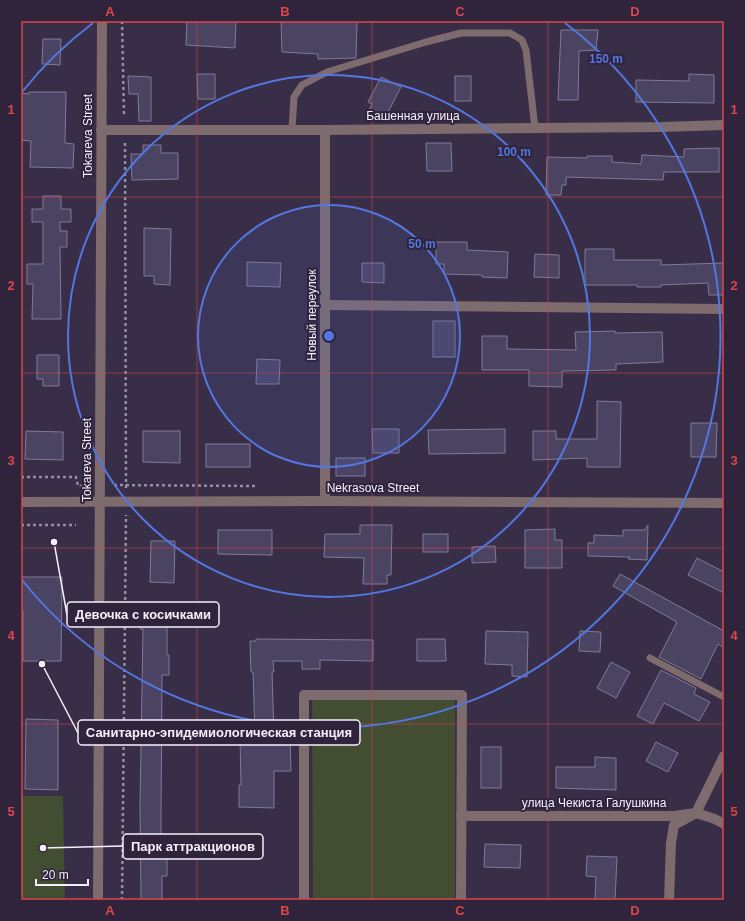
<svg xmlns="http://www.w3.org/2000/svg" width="745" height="921" viewBox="0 0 745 921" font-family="Helvetica,sans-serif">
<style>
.green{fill:#434d31}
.building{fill:#4b4362;stroke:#807a98}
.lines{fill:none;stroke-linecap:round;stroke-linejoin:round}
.path{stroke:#968ea1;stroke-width:2.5;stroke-dasharray:3 3;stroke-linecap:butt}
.lane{stroke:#7d6b6e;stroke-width:7}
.street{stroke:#7d6b6e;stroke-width:10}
.grid{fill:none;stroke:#db4648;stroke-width:1;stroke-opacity:0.55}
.ring{fill:none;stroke:#5376e1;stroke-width:2}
.labels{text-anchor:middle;stroke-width:4;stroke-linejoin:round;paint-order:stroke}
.street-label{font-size:12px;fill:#f5effd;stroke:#2f243c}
.centre{fill:#5376e1;stroke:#2f243c;stroke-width:2}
.ring-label{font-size:12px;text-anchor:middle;font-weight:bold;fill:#5376e1;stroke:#2f243c;stroke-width:4;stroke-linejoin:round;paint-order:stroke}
.leader{fill:none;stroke:#f5effd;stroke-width:1.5}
.callout-dot{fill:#f5effd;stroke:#2f243c;stroke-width:1.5}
.callout{fill:#2f243c;stroke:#f5effd;stroke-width:1.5}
.callout-label{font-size:13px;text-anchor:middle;font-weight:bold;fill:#f5effd}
.neatline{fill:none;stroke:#db4648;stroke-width:1.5}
.grid-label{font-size:13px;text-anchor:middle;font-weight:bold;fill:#db4648}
</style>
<rect width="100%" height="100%" fill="#392e47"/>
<g class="green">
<path d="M312 699 455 700V900H313Z"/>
<path d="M21 796H63L65 900H21Z"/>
</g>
<g class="building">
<path d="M187 21H236L235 48 186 45Z"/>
<path d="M281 21H357L356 58 318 59V54L282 52Z"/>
<path d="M561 30H598L596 50 579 51 578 100H558Z"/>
<path d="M43 39H61L60 65 42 64Z"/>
<path d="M197 74H215V99H198Z"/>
<path d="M689 74 714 75V103L636 102V80L689 81Z"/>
<path d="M128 76 151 77V121H139L138 94H129Z"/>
<rect x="455" y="76" width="16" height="25"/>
<path d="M381 77 401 87 385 118 369 110 372 104 368 102Z"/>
<path d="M29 92H66L65 143 74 144 73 168 30 167 31 141 21 140V93L29 94Z"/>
<path d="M426 143H451L452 171H427Z"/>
<path d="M143 145H161V153H178V179L132 180 131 154H143Z"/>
<path d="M719 148V172H664L663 180 566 177V185H562L561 195H546L547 157 587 158V156H612V162L641 164 642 155 684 157V149Z"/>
<path d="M43 196H61V209H71V222H60V231H67V247H60L61 319H32L33 284H27V264H43V222H32V209H43Z"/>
<path d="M144 228 171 229 170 285 154 284V276H144Z"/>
<path d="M436 242H467V250L508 252 507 278 482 277V275L444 274V264H436Z"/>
<path d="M585 249H614V260H661V265L724 263V295H709L708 283 661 285V287H637V285H585Z"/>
<path d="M535 254 559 255V278L534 277Z"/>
<path d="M247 262 281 263 280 287 247 286Z"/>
<path d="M362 263H384V283L362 282Z"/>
<rect x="433" y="321" width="22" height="36"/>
<path d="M615 331V333L662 332 663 362 616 364V370L562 371V387L529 386V370H482V336H507V349L576 350 575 332Z"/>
<path d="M37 355H59V386H43V379H37Z"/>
<path d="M257 359 280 360 279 384H256Z"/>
<path d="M597 401 621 402 620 467H587V458L533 460V431H556V439H597Z"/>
<path d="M691 423H717L716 457H691Z"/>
<path d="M372 429H399V453H373Z"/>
<path d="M505 429V453L429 454 428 430Z"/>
<path d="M26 431 63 432V460L25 459Z"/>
<path d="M143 431H180V463L143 462Z"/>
<rect x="206" y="444" width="44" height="23"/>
<rect x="336" y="458" width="29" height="18"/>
<path d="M360 525H392L391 575H387V584H363L364 558 324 557 325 534H360Z"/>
<path d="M648 525 647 560 628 559 630 557 588 556V543H594V535L623 536V530H645Z"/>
<path d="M555 529V540H562V568H525V530Z"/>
<path d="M218 530H272V555L218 554Z"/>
<rect x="423" y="534" width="25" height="18"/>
<path d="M151 541H175L174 583 150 582Z"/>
<path d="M495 546 496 562 472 563V547Z"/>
<path d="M697 558 724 572V593L688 575Z"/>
<path d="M620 574 724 631V648L718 644 701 679 659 657 677 622 613 586Z"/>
<path d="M21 577H62L61 661H23V611H21Z"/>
<path d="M141 609H167V655H169V675H162L161 816V855H167V876H162V900H141L140 805 143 629H140Z"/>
<path d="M486 631 528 632 527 677 512 676V665L485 664Z"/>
<path d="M580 631 601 632 600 652 579 651Z"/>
<path d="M256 639 373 640V661L320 660V669H302V661H273L274 672H272L274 736H290L291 771H274V808L239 807V785H241L240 737 255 736 253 672H251L250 641H256Z"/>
<path d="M417 639H445L446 661H417Z"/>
<path d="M611 662 630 672 616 698 597 688Z"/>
<path d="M661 670 696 688 694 694 710 702 699 721 664 703 653 724 637 716Z"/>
<path d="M26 719 58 720V790L25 789Z"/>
<path d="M656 742 678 753 668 772 646 761Z"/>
<rect x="481" y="747" width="20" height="41"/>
<path d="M595 757 616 758V790L556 788V767H595Z"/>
<path d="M485 844 521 845 520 868 484 867Z"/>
<path d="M587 856 617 857 615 900H595L596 877 586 876Z"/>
</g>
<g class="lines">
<g class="path">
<path d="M122 21 124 116"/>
<path d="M125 143 126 488"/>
<path d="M21 477H76L78 486H87"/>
<path d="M114 485 255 486"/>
<path d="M21 525H76"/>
<path d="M122 900 126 515"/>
</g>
<g class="lane">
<path d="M292 129 294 97 302 85 327 72 426 42 461 33H510L522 40 526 50 535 128"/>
<path d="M650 658 724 697"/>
</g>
<g class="street">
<path d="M101 130H325L662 127 724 125"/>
<path d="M325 305 724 309"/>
<path d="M325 501V130"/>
<path d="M21 502 325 501 724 503"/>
<path d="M461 816H674L696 813 715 819 724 824"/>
<path d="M98 900 102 21"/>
<path d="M304 900V695H462L461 900"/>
<path d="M669 900 671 843 674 825 696 813 724 756"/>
</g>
</g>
<path class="grid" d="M197 21V900M372 21V900M548 21V900M21 197H724M21 373H724M21 548H724M21 724H724"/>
<circle cx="329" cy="336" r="131" fill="#5376e1" fill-opacity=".12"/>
<g class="ring">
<circle cx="329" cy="336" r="131"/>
<circle cx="329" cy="336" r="261"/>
<path d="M22 92A392 392 0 0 1 93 23M565 23A392 392 0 1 1 22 580"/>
</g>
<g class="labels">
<g class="street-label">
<text x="413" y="120">Башенная улица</text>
<text transform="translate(88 136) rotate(-90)" y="4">Tokareva Street</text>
<text transform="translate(312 315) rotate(-90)" y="4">Новый переулок</text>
<text transform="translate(87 460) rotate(-90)" y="4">Tokareva Street</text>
<text x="373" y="492">Nekrasova Street</text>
<text x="594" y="807">улица Чекиста Галушкина</text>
</g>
</g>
<circle cx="329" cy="336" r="6" class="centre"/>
<g class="ring-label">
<text x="606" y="63">150 m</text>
<text x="514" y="156">100 m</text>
<text x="422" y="248">50 m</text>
</g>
<path class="leader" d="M54 542L67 615M42 664L78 733M43 848L123 846"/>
<g class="callout-dot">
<circle cx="54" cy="542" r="4"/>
<circle cx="42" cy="664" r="4"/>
<circle cx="43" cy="848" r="4"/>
</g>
<g class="callout">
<rect x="67" y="602" width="152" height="25" rx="4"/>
<rect x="78" y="720" width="282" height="25" rx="4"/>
<rect x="123" y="834" width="140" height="25" rx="4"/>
</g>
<g class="callout-label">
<text x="143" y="619">Девочка с косичками</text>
<text x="219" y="737">Санитарно-эпидемиологическая станция</text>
<text x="193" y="851">Парк аттракционов</text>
</g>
<rect width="745" height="921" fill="none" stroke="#2f243c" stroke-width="44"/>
<path d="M36 879v6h52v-6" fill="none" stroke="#f5effd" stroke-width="2"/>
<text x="42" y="879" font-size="12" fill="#f5effd" stroke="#2f243c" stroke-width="3" paint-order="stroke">20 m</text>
<rect x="22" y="22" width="701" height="877" class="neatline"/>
<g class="grid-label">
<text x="110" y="16">A</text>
<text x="285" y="16">B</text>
<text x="460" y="16">C</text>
<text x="635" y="16">D</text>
<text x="11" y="114">1</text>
<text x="734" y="114">1</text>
<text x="11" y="290">2</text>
<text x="734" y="290">2</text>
<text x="11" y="465">3</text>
<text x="734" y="465">3</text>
<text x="11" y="640">4</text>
<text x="734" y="640">4</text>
<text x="11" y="816">5</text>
<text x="734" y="816">5</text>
<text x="110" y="915">A</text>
<text x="285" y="915">B</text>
<text x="460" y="915">C</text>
<text x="635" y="915">D</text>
</g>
</svg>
